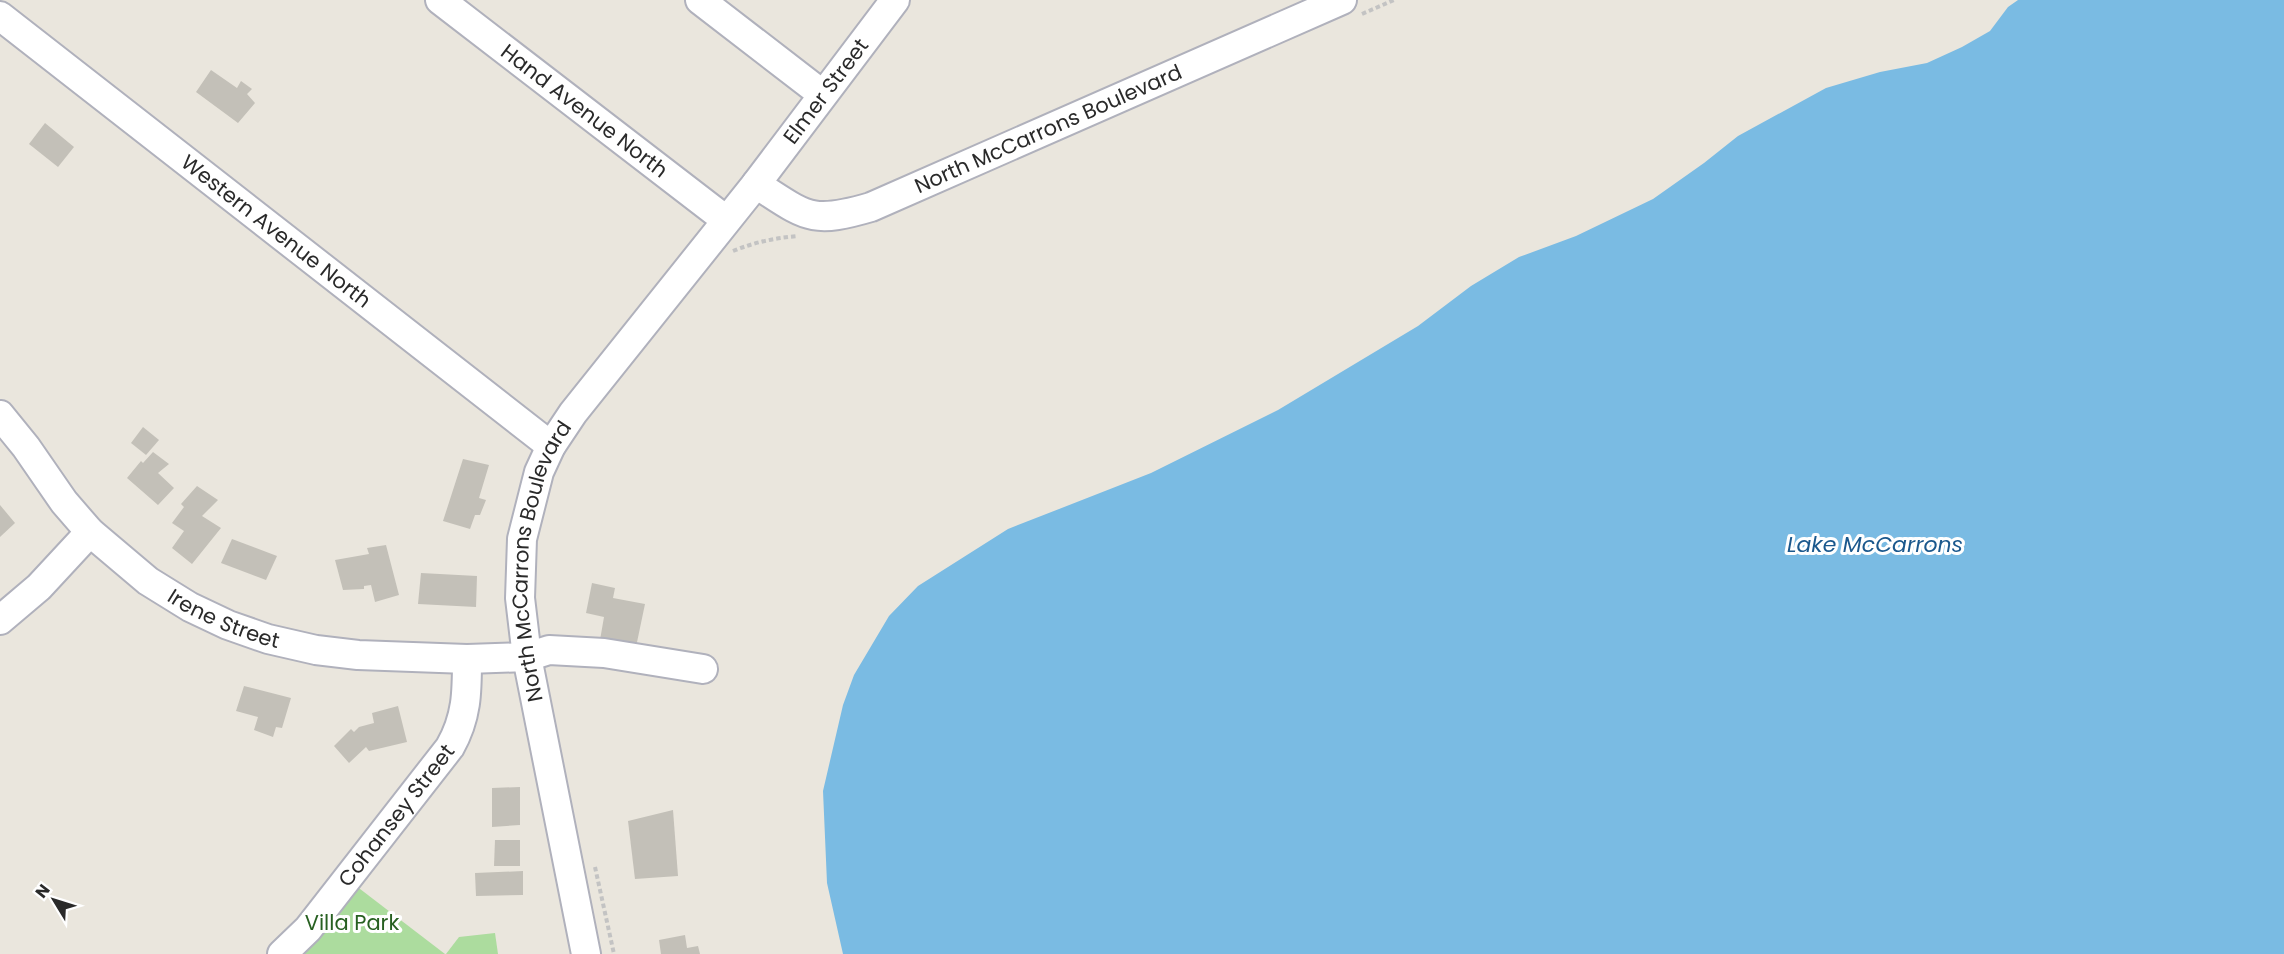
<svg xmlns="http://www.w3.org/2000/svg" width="2284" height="954" viewBox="0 0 2284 954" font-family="Poppins,sans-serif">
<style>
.green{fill:#acdc9e}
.water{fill:#7abbe3}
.building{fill:#c3c0b8}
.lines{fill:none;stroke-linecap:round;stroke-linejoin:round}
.minor-casing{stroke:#b0b1bc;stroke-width:32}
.path{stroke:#c3c3c3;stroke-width:4;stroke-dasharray:4.5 3;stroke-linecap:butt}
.minor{stroke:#fff;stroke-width:28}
.labels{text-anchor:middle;stroke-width:6;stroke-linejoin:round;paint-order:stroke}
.street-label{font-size:21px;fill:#2a2a2a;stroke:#fff}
.park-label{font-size:21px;fill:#276021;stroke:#fff}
.water-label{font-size:22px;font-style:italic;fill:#1a588d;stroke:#fff}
</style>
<rect width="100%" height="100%" fill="#eae6dd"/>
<g class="green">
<path d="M347 879 445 954H282Z"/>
<path d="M495 933 498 954H446L459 937Z"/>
</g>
<path class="water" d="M2018 0H2284V954H843L827 883 823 791 843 705 854 675 889 616 918 586 1008 529 1151 473 1278 410 1418 326 1471 286 1519 257 1576 236 1653 199 1704 163 1738 136 1826 88 1880 72 1927 63 1962 47 1990 31 2008 7Z"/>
<g class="building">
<path d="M211 70 237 88 241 81 252 89 247 94 255 103 238 123 196 92Z"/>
<path d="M45 123 74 147 58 167 29 144Z"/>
<path d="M143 427 159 440 146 455 131 443Z"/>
<path d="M153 452 169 464 158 473 174 488 158 505 127 478 141 461 143 463Z"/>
<path d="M463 459 489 465 479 498 486 500 480 515H475L470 529 443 521Z"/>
<path d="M197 486 218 500 202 516 221 528 192 564 172 548 184 531 172 523 184 507 181 504Z"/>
<path d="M0 505 15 523 0 537Z"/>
<path d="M232 539 277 556 266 580 221 563Z"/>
<path d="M386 545 399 595 375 602 371 585 364 586V589L343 590 335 560 369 554 367 548Z"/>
<path d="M421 573 477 576 476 607 418 604Z"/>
<path d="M592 583 615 588 613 598 645 604 636 647 600 640 604 617 586 613Z"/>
<path d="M244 686 291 698 282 728 276 727 273 737 254 730 258 717 236 711Z"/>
<path d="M398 706 407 742 369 751 366 747 349 763 334 746 351 729 354 732 359 727 374 723 372 713Z"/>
<path d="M520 787V825L492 827V788Z"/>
<path d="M673 810 678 876 635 879 628 821Z"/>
<path d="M495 840H520V866H494Z"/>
<path d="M523 871V895L476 896 475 873Z"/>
<path d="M685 935 687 948 698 946 700 954H661L659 940Z"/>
</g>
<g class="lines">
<g class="minor-casing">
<g id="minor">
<path id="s1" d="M440 0 726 220"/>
<path d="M700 0 822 94"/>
<path id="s2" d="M0 16 551 446"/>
<path id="s3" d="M756 184C806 216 810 225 871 207L1342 0"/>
<path id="s4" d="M0 415 26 447 64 502 90 532 148 581 190 607 228 625 268 639 316 650 358 655 467 659 527 657 549 650 604 653 703 669"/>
<path d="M0 620 39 587 90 532"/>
<path id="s5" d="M282 954 308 929 450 747C467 717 467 692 467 659"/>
<path id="s6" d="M586 954 527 657 520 598 522 539 539 472 551 446 573 413 756 184 895 0"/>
</g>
</g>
<g class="path">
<path d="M1362 14 1394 0"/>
<path d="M733 251C755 242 775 238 798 236"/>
<path d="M595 867 614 954"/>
</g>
<use href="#minor" class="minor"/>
</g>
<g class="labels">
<g class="street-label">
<text dy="7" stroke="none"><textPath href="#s6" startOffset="968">Elmer Street</textPath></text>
<text dy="7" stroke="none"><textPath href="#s1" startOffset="182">Hand Avenue North</textPath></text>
<text dy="7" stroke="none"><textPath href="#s3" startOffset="318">North McCarrons Boulevard</textPath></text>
<text dy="7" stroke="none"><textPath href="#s2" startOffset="350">Western Avenue North</textPath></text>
<text dy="7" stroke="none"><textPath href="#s6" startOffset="402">North McCarrons Boulevard</textPath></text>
<text dy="7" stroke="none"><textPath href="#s4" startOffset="309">Irene Street</textPath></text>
<text dy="7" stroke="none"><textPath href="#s5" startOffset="180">Cohansey Street</textPath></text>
</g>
<g class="park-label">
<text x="352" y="930">Villa Park</text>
</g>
<g class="water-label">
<text x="1875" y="552">Lake McCarrons</text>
</g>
</g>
<g transform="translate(54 900) rotate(308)" stroke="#ffffff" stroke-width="4.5" paint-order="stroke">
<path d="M0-4.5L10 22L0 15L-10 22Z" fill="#2a2a2a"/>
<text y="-9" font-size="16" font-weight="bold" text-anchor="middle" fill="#2a2a2a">N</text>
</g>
</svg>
